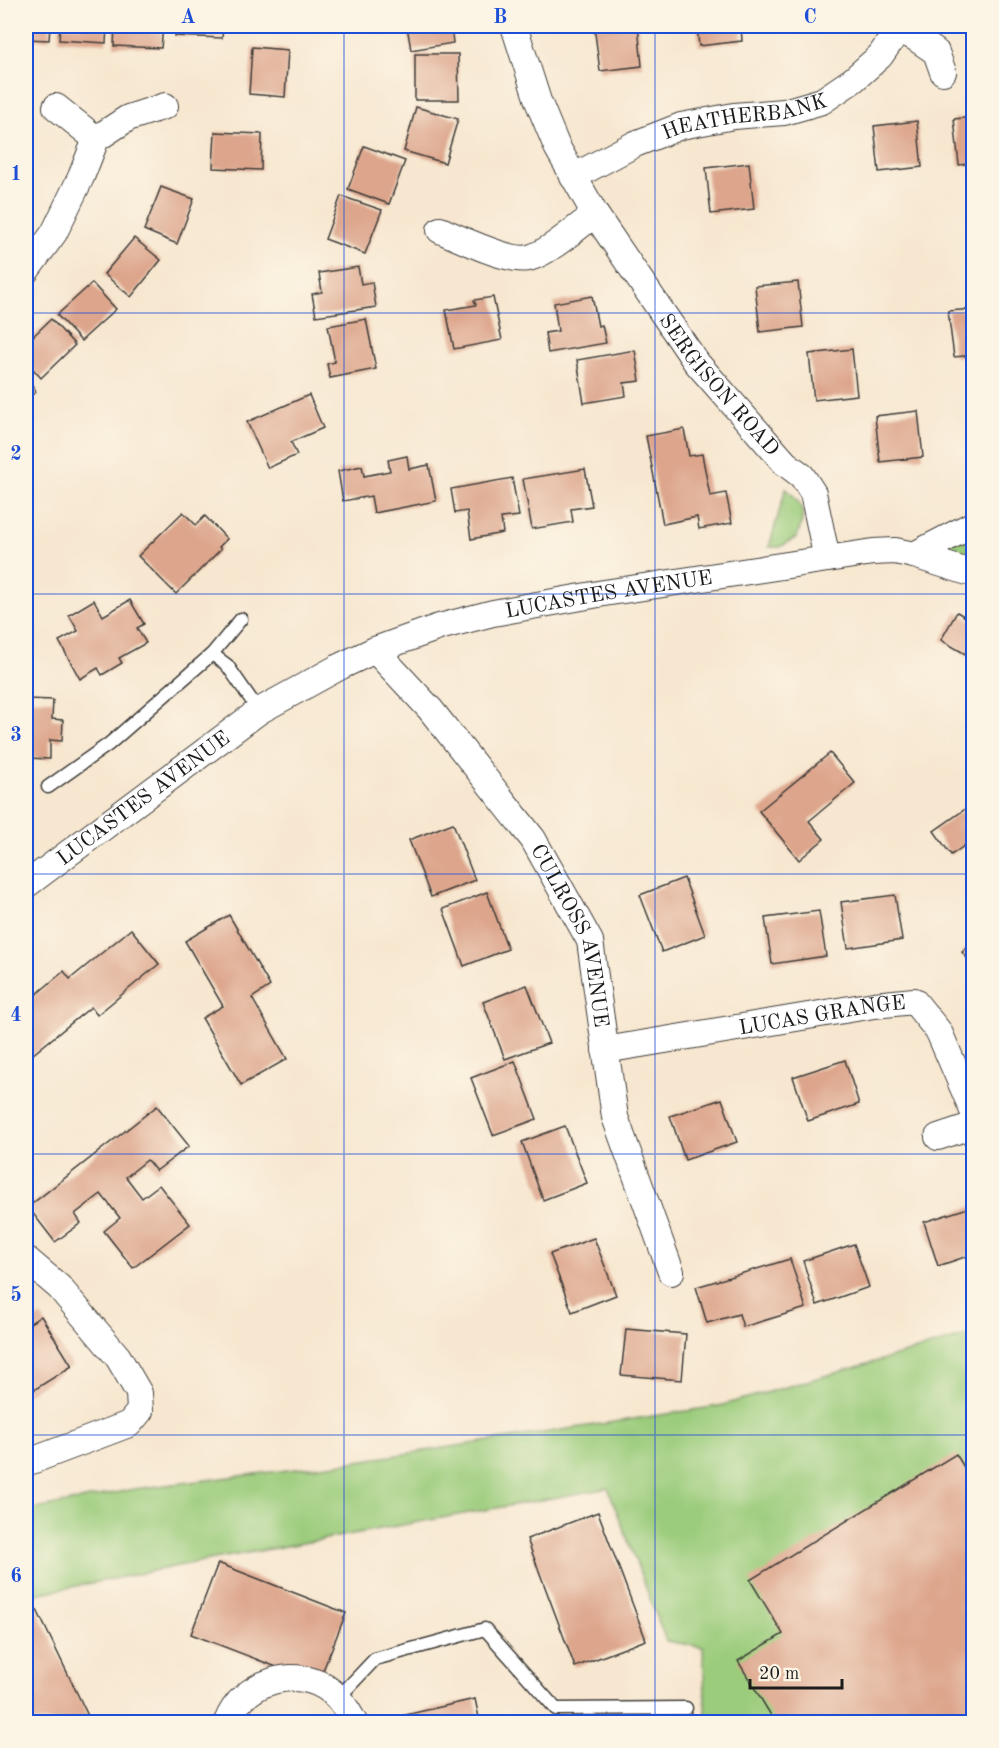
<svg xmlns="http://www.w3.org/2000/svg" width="999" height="1748" viewBox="0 0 999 1748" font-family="'Old Standard TT',serif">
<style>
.green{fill:#9bcc7c;stroke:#5c744c;stroke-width:1.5}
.building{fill:#dda68c}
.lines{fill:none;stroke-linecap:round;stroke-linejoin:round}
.service-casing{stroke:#3d3a37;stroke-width:15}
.minor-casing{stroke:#3d3a37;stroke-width:28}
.service{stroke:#fff;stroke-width:12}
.minor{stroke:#fff;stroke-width:26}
.grid{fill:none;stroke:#1d4ed8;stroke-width:1.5;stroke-opacity:0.55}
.labels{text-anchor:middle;stroke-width:4.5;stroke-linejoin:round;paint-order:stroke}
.street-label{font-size:21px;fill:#1c1c1c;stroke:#fcf5e5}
.neatline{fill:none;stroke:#1d4ed8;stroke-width:2}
.grid-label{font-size:20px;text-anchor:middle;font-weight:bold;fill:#1d4ed8}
</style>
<rect width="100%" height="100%" fill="#fcf5e5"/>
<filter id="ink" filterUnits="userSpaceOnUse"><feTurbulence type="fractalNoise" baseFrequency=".0167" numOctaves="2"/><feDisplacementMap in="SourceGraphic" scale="12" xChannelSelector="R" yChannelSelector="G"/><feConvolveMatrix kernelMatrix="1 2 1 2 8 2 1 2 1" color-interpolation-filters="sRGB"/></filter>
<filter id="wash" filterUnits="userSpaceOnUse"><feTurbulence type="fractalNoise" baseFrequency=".008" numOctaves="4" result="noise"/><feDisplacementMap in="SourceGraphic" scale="24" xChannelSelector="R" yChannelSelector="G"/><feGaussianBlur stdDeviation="1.35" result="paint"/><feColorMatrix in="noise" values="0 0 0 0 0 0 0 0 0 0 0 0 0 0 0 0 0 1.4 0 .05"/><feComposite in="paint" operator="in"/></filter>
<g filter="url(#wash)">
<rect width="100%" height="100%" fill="#f7e7d0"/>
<g class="green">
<path d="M786 488C805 508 806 511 797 537L780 547H769Z"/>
<path d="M973 522V574L914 555Z"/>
<path d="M973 1334V1722H706L703 1647 666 1641 608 1488 203 1561 26 1596V1511L134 1489 345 1463 719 1406Z"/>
</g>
<g id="blocks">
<g class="building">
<path d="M26 26H50L49 40 26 39Z"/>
<path d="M60 26H107L106 43 59 40Z"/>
<path d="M115 26H163L161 48 114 46Z"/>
<path d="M176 26H223L222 38 175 36Z"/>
<path d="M407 26H451L453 43 411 50Z"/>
<path d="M594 26H638L642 66 600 71Z"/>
<path d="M697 26H741L742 41 699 46Z"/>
<path d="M252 47 288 50 285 97 249 94Z"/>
<path d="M415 54H458L459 100H415Z"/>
<path d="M416 107 458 119 445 163 404 151Z"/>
<path d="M974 117V163L959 165 954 119Z"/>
<path d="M917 121 922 167 879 172 874 126Z"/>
<path d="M215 132 262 134 261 170 213 168Z"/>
<path d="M364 146 405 161 389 204 348 189Z"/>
<path d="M749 163 754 209 711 214 706 168Z"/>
<path d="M161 187 194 199 177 244 144 230Z"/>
<path d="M341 196 382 210 365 254 325 239Z"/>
<path d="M134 238 161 260 131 297 104 274Z"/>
<path d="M358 267 361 284 372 282 376 307 316 316 312 294 322 292 319 273Z"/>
<path d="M798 282 803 327 760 332 755 286Z"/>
<path d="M92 283 116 309 81 341 57 315Z"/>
<path d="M592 296 598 326 602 325 606 343 548 353 545 333 558 331 554 303Z"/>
<path d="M493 297 502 340 454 349 446 310 476 305 474 300Z"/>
<path d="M974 309V355L954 357 948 311Z"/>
<path d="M51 319 75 345 41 378 26 361V343Z"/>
<path d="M366 319 376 369 330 378 327 364 335 362 328 326Z"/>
<path d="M852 349 857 395 814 400 809 354Z"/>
<path d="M635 350 640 381 624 383 626 396 584 403 577 360Z"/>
<path d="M26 374 36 392 26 399Z"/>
<path d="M309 395 323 428 291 442 297 455 268 468 247 422Z"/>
<path d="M918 411 923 457 880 462 875 416Z"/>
<path d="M684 429 689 456 702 454 710 496 726 493 732 523 699 529 697 517 663 524 646 436Z"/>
<path d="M407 456 409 469 429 465 436 501 374 513 371 496 343 501 338 471 362 466 364 476 390 471 388 460Z"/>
<path d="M585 469 592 506 571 509 573 522 532 529 523 479Z"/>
<path d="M512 478 519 516 501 518 503 533 471 539 467 511 455 513 451 489Z"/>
<path d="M183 512 196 525 205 516 227 539 219 547 221 549 176 594 138 556Z"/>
<path d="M94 600 103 616 130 600 144 624 137 628 146 643 119 658 122 663 102 675 98 668 80 679 59 641 78 631 69 615Z"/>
<path d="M957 612 974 622V659L941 640Z"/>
<path d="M26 699 53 700 52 719 63 720 62 741 50 740V759L26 758Z"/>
<path d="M830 753 855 783 809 821 824 839 799 860 759 811Z"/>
<path d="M974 803V839L951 855 934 831Z"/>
<path d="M453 823 475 880 431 897 409 840Z"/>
<path d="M684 878 705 935 662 952 640 895Z"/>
<path d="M487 892 508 949 464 966 443 909Z"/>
<path d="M895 895 902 940 848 948 841 902Z"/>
<path d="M819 911 826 956 772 964 765 918Z"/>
<path d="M229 915 270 986 252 998 287 1059 241 1085 202 1018 223 1006 185 941Z"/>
<path d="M131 929 159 964 97 1015 91 1007 32 1055 26 1047V1003L64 971 70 979Z"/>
<path d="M974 943V966L962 952Z"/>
<path d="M527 985 549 1043 505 1059 483 1002Z"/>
<path d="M845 1060 859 1104 808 1121 793 1077Z"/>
<path d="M515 1061 537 1119 493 1135 471 1078Z"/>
<path d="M722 1099 737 1142 685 1160 670 1116Z"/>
<path d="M157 1106 189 1146 156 1171 147 1160 126 1177 142 1198 159 1185 190 1224 133 1268 104 1231 120 1218 101 1194 75 1214 81 1223 55 1242 28 1207Z"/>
<path d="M565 1126 587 1183 543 1200 522 1142Z"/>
<path d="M974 1206V1254L938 1266 924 1222Z"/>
<path d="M594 1238 616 1295 572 1312 550 1254Z"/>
<path d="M854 1244 869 1287 817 1305 803 1261Z"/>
<path d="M790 1259 806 1308 743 1327 739 1314 707 1323 696 1287Z"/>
<path d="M41 1316 72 1366 26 1395V1326Z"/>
<path d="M626 1329 686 1334 682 1380 621 1375Z"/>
<path d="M956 1454 970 1477 974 1475V1722H775L738 1661 783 1634 750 1580Z"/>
<path d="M598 1512 646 1640 575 1667 527 1539Z"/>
<path d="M218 1563 346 1613 318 1683 191 1634Z"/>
<path d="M37 1610 91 1722H26V1615Z"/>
<path d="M475 1699 480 1722H403L401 1716Z"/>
</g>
</g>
</g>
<g filter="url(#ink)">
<use href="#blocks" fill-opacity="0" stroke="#3d3a37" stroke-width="1.5"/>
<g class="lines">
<g class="service-casing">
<g id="service">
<path d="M212 654 227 665 259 711"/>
<path d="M48 787 109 744 212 654 241 619"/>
<path d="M338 1698 375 1659 485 1629 556 1709 686 1708"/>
</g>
</g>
<g class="minor-casing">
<g id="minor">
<path id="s1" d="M514 26 538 101 557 147 595 214 696 362 785 463 802 476 813 493 827 559"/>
<path d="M899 30 914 37 936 52 943 72"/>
<path d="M56 107 96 139"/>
<path id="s2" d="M573 177 635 144 681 126 734 116 784 112 822 101 853 80 880 56 901 26"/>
<path d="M440 230C459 238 510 263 529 258 550 252 577 227 595 214"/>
<path d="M26 271 54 233 81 177 96 139 128 118 165 106"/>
<path d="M914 555 974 524"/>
<path id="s3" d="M375 650 430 709 533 839 590 941 615 1117 671 1272"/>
<path id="s4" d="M26 885 259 711 341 666 375 650 439 627 493 613 604 593 873 552 895 551 914 555 974 574"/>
<path id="s5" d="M605 1050 874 1005 914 1001 939 1032 974 1113"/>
<path d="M938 1137 974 1125"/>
<path d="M26 1259 59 1287 118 1357 139 1393 140 1411 129 1424 26 1463"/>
<path d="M227 1722C242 1682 298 1663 332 1692 342 1701 348 1711 354 1722"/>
</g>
</g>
<use href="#service" class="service"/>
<use href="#minor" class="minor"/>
</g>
</g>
<path class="grid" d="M344 26V1722M655 26V1722M26 313H974M26 594H974M26 874H974M26 1154H974M26 1435H974"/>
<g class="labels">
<g class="street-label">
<text dy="7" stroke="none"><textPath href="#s2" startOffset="184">HEATHERBANK</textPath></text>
<text dy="7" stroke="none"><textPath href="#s1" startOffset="417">SERGISON ROAD</textPath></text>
<text dy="7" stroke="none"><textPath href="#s4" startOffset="663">LUCASTES AVENUE</textPath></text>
<text dy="7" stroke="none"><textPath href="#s4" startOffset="146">LUCASTES AVENUE</textPath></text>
<text dy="7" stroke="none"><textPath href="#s3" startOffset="352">CULROSS AVENUE</textPath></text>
<text dy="7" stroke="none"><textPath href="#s5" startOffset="220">LUCAS GRANGE</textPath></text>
</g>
</g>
<rect width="999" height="1748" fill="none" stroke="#fcf5e5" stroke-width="66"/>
<path d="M750 1679v9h92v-9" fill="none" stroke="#1c1c1c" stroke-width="3"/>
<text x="759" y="1679" font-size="18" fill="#1c1c1c" stroke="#fcf5e5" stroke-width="4.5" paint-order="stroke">20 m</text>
<rect x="33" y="33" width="933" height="1682" class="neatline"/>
<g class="grid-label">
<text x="188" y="23">A</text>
<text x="500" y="23">B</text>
<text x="810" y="23">C</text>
<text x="16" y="180">1</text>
<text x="16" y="460">2</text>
<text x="16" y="741">3</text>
<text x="16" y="1021">4</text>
<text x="16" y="1301">5</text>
<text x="16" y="1582">6</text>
</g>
</svg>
